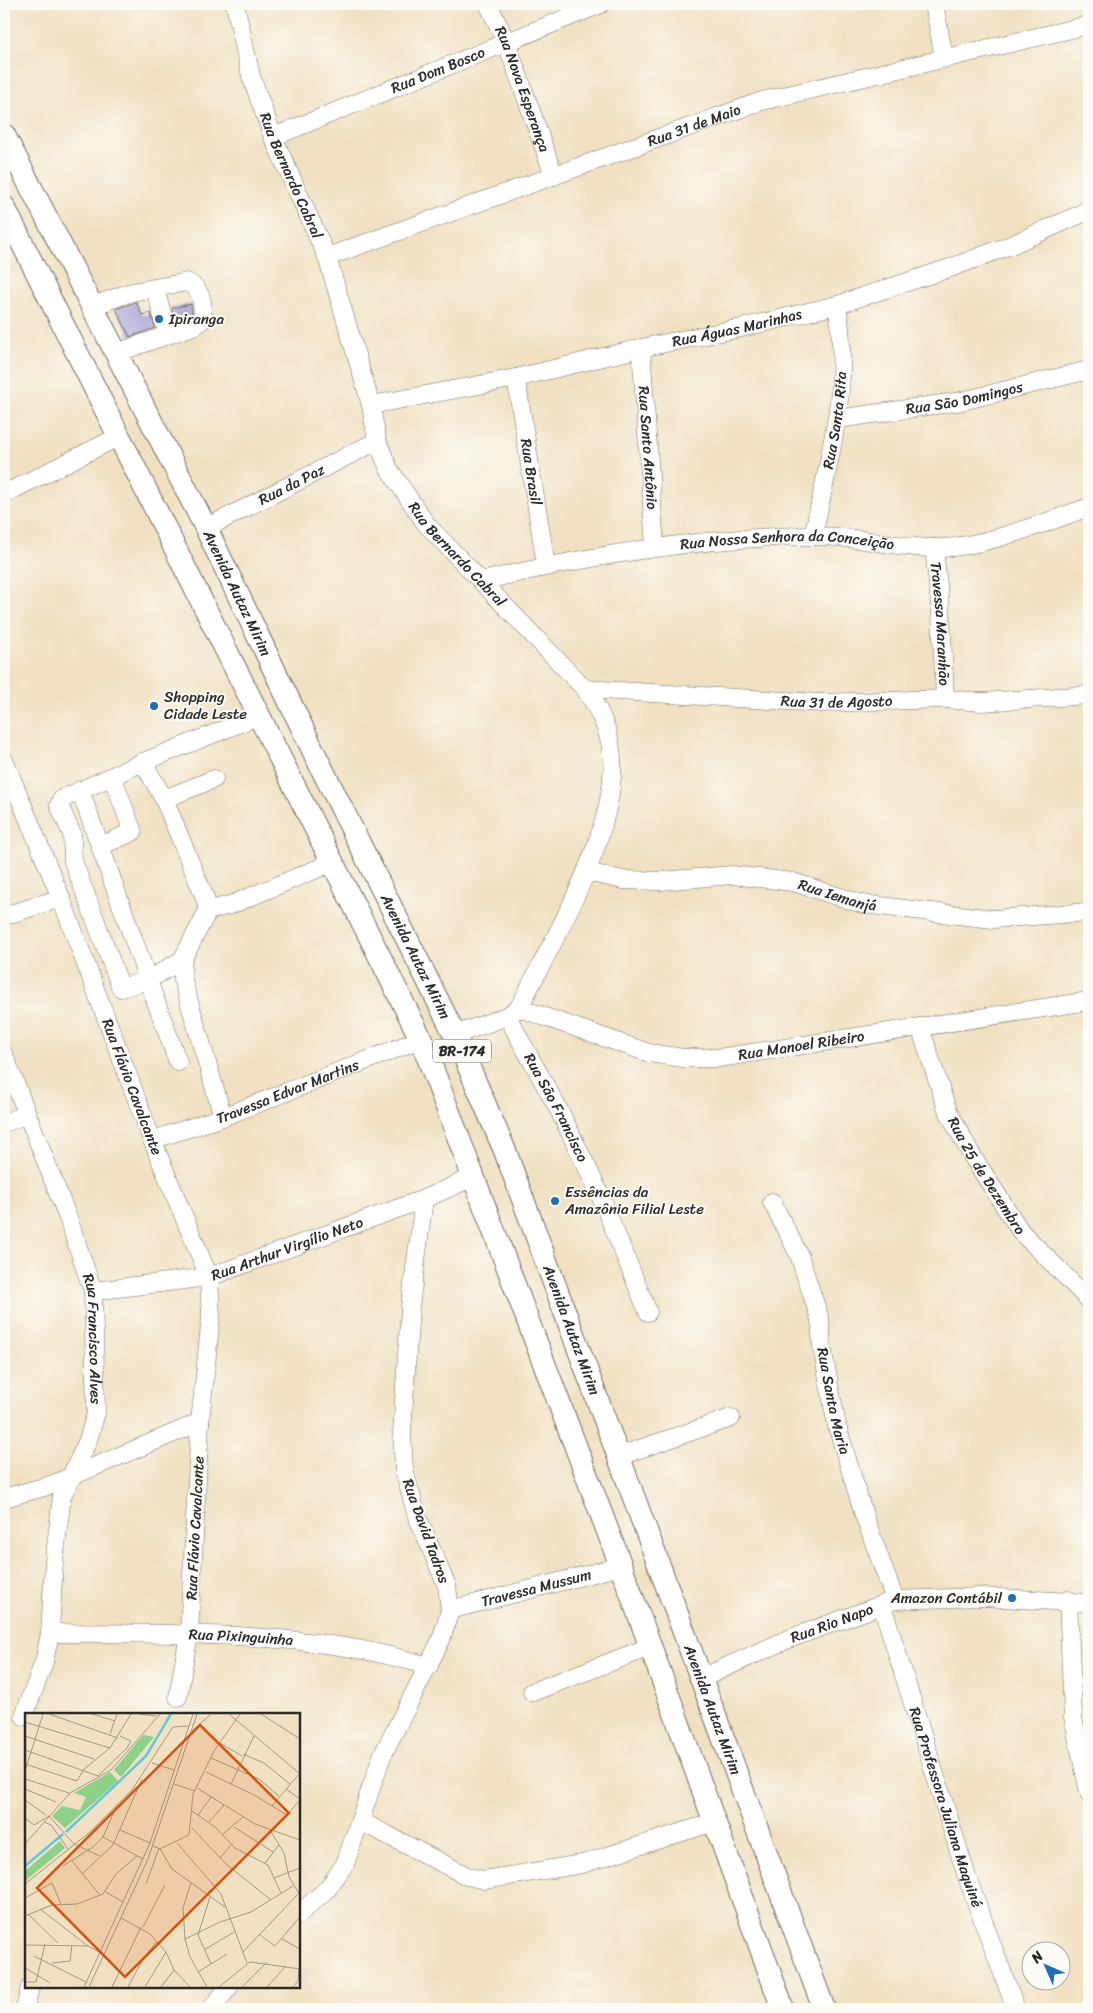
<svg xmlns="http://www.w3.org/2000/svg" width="1093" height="2013" viewBox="0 0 1093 2013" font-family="Sriracha,sans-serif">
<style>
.building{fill:#a59cd5}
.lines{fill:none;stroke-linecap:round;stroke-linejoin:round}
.minor-casing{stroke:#706b60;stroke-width:19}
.major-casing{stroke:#706b60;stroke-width:24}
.minor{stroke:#fff;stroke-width:18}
.major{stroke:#fff;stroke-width:22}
.poi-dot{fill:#1f6fb2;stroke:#fdfcf7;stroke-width:2}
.labels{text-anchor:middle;stroke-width:4;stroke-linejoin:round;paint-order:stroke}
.shield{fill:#fdfcf7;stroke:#6a6a68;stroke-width:1}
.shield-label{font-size:14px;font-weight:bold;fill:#2b2b2b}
.street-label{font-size:15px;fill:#2b2b2b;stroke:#fdfcf7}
.poi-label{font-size:15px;fill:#2b2b2b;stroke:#fdfcf7;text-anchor:start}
.inset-river{fill:none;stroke:#62c7df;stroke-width:2.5}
.inset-road{fill:none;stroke:#a29886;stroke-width:1}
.view{fill:#d5540f;fill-opacity:0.15;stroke:#d5540f;stroke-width:2.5}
.inset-edge{fill:none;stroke:#2b2b2b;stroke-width:2.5}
</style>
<rect width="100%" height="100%" fill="#fdfcf7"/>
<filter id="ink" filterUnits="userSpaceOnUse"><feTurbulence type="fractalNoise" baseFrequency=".02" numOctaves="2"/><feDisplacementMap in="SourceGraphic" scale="10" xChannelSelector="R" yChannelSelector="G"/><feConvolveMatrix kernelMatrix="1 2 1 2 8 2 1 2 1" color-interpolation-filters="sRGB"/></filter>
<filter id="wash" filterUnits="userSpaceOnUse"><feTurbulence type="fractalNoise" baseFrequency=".0096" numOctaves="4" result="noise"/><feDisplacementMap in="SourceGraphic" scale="20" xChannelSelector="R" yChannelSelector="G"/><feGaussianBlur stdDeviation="1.12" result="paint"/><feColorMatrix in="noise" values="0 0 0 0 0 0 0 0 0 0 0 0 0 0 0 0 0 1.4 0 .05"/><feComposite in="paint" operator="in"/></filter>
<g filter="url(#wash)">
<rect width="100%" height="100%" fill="#f1e1c2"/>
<g id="blocks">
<g class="building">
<path d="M136 302 142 315 151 313 155 328 130 337 116 309Z"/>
<path d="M191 304 192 315 175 321 172 308Z"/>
</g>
</g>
</g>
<g filter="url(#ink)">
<use href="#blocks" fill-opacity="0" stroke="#706b60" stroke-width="1"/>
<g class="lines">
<g class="minor-casing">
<g id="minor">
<path id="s1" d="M235 4 251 76 273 137 327 257 371 405 377 441 389 469 426 524 585 689C597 706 606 723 610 743 627 818 552 941 519 1008L507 1016 455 1035"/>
<path id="s2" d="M488 4 506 41 554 176"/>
<path d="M934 4 944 58"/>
<path id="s3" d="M273 137 601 4"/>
<path id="s4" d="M327 257 762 101 1089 25"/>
<path d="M155 289 168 334"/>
<path d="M92 306 132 292 187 282C202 289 204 305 202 320L196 325 116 353"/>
<path id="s5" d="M641 348 655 547"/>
<path id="s6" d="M516 378 546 565"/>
<path id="s7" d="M371 405 516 378 641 348 741 328 837 305 950 268 1011 245 1081 214 1089 208"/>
<path id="s8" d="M838 419 962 401 1089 370"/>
<path d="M4 494 118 437"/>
<path id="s9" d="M206 528 377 441"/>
<path id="s10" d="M813 536C829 460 851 383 837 305"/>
<path id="s11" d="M934 548 941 614 945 699"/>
<path id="s12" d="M482 581C590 555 700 537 811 536 852 535 892 547 932 548 976 550 1047 522 1089 507"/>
<path id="s13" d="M585 689 821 703 945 699 982 702 1089 695"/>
<path id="s14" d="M4 760 61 898 152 1140 209 1277 211 1316 200 1422 189 1634 178 1697"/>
<path d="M143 762 164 799 214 779"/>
<path d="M80 790 148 980 121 988 73 861 72 834 59 805 62 799 143 762 258 716"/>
<path d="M164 799 205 898 208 911 233 904 331 863"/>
<path d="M100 846 133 832 112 776"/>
<path id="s15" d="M587 872 623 880 661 881 732 875 793 882 862 904 993 919 1089 912"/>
<path d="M208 911 182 960 183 981 223 1117"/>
<path d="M4 916 61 898"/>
<path id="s16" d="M519 1008 649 1053 683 1058H719L1089 1001"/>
<path id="s17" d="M507 1016 560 1112 598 1190 648 1312"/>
<path id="s18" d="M920 1027 947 1109 971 1154 1021 1232 1089 1300"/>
<path id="s19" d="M4 1055 68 1218 93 1291 96 1413 88 1440 62 1496 54 1562 50 1633 44 1662 24 1716"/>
<path d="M178 1062 148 980 182 960"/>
<path d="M4 1123 27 1114"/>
<path id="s20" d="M152 1140 223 1117 421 1039"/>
<path id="s21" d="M772 1202 799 1255 820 1319 822 1347 837 1426 864 1515 895 1600"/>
<path id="s22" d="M93 1291 209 1277 424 1199 473 1177"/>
<path d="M619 1456 731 1418"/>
<path d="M4 1498 51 1485 200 1422"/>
<path d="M1068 1600 1073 1717 1089 1793"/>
<path id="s23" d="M882 1605 968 1880 1016 2009"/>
<path id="s24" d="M450 1610 621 1566"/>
<path id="s25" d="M50 1633C157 1634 267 1631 373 1652 392 1656 410 1661 429 1666"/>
<path id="s26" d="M702 1678 786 1640 895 1600 982 1597 1089 1603"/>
<path d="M532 1692 650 1647"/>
<path d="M360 1821 467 1876 484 1880 582 1864 714 1822"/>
<path d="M299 1914 328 1888 345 1864 382 1756 441 1640 450 1610 447 1586 417 1516 404 1470 402 1433 410 1307 424 1199"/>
<path d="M25 2009 30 1987"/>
<path d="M211 2009 229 1987"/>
</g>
</g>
<g class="major-casing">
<g id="major">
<path id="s27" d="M4 135 206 528 322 769 455 1035 505 1151 824 2009"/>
<path d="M4 207 421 1039 621 1566 783 2009"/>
</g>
</g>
<use href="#minor" class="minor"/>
<use href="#major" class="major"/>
</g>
</g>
<g class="poi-dot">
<circle cx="159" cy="319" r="5"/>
<circle cx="154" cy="706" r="5"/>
<circle cx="555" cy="1201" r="5"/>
<circle cx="1012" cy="1598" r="5"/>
</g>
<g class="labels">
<rect class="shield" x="433" y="1039.5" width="58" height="23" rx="4"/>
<g class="shield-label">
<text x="462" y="1056">BR-174</text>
</g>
<g class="street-label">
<text dy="5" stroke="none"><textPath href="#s3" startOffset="178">Rua Dom Bosco</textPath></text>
<text dy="5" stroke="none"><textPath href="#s2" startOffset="92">Rua Nova Esperança</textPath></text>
<text dy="5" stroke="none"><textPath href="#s4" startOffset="390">Rua 31 de Maio</textPath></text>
<text dy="5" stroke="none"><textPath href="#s1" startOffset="181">Rua Bernardo Cabral</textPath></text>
<text dy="5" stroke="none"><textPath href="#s7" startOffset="374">Rua Águas Marinhas</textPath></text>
<text dy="5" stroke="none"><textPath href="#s8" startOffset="128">Rua São Domingos</textPath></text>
<text dy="5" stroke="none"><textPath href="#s10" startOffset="118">Rua Santa Rita</textPath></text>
<text dy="5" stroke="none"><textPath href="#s5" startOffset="100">Rua Santo Antônio</textPath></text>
<text dy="5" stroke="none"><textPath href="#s6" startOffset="95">Rua Brasil</textPath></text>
<text dy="5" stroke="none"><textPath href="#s9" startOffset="96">Rua da Paz</textPath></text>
<text dy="5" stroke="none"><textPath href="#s12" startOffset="309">Rua Nossa Senhora da Conceição</textPath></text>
<text dy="5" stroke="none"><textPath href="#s1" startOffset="601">Rua Bernardo Cabral</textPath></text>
<text dy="5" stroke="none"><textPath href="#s27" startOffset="514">Avenida Autaz Mirim</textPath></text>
<text dy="5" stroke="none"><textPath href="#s11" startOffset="76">Travessa Maranhão</textPath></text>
<text dy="5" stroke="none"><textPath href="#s13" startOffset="252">Rua 31 de Agosto</textPath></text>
<text dy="5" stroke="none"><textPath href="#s15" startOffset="254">Rua Iemanjá</textPath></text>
<text dy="5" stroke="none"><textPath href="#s27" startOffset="919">Avenida Autaz Mirim</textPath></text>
<text dy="5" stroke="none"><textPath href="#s16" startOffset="291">Rua Manoel Ribeiro</textPath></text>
<text dy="5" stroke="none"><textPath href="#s14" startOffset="351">Rua Flávio Cavalcante</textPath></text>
<text dy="5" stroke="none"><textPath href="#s20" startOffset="144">Travessa Edvar Martins</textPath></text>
<text dy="5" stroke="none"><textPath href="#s17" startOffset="104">Rua São Francisco</textPath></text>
<text dy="5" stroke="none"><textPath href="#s18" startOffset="164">Rua 25 de Dezembro</textPath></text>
<text dy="5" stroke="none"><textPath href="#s22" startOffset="200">Rua Arthur Virgílio Neto</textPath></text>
<text dy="5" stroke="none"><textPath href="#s27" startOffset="1324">Avenida Autaz Mirim</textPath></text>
<text dy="5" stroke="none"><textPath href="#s19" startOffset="300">Rua Francisco Alves</textPath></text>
<text dy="5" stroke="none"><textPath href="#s21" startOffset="210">Rua Santa Maria</textPath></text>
<text transform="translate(195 1528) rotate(-87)" y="5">Rua Flávio Cavalcante</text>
<text transform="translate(426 1531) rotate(70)" y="5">Rua David Tadros</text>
<text dy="5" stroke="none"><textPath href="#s24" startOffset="89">Travessa Mussum</textPath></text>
<text dy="5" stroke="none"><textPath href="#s26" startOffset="141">Rua Rio Napo</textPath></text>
<text dy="5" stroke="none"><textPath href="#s25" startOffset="191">Rua Pixinguinha</textPath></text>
<text dy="5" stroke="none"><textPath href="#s27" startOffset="1729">Avenida Autaz Mirim</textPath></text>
<text dy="5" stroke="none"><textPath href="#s23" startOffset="212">Rua Professora Juliana Maquiné</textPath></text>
</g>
<g class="poi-label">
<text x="169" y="324">Ipiranga</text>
<text x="164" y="702">Shopping<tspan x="164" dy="17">Cidade Leste</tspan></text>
<text x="565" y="1197">Essências da<tspan x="565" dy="17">Amazônia Filial Leste</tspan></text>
<text x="1002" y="1603" text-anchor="end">Amazon Contábil</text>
</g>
</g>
<g transform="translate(25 1713)">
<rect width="275" height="275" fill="#f1e1c2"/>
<path d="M118 22 129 24 96 64 89 57ZM85 59 93 68 40 115 27 103 37 93 55 97 61 84 49 80ZM35 128 40 135 0 168V158Z" fill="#8dd089"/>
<path class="inset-river" d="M41 119 121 43 146 1M0 153 38 121"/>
<path class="inset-road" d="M24 1 93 25M67 1 90 8M114 1 131 3M204 1 275 61M236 1 275 26M0 9 85 35M167 18 186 1M85 21 92 1M0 23 69 46M95 23 106 28 102 35M195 30 217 43M0 37 73 63 102 35M218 41 239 50 265 71M186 45 234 66 254 83M127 50 149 57M0 51 52 68 59 56 85 35 106 1M0 58 18 1M181 59 229 82 262 102 275 87M0 66 44 80M149 71 170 78M206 71 229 23M172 75 230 111 275 127M0 76 31 89M261 76 275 86M0 87 21 102M247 93 275 60M167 98 190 114 210 135 243 152 256 180M173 102 186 84M24 103 49 131M0 105 9 112 24 103M19 109 26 112 43 136M184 109 199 92M209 114 248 139M167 115 201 151 246 187M95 117 125 130M245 117 259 140 264 164 275 182M198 121 218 104M78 124 118 146M152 130 196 181 222 250M0 131 45 80 86 57 135 1M49 131 75 143M128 133 135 136 164 122 168 81 189 38 215 1M135 136 147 156 200 194M195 145 206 132M47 148 74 181M240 150 254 132M38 153 68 134 78 124 91 94M58 160 88 132 117 66M249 165 275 155M166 170 158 195 160 226 165 244 182 274M0 171 65 119 107 77 148 14 164 13M121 171 134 135M81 179 98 189M185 184 173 222 186 251M0 185 27 170 36 191M15 196 63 233M3 201 33 230M0 203 27 192 52 191 78 181 91 161 112 143M96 205 125 221 141 239 149 257 165 274M118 214 140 172M235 222 250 233 275 204M160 226 195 209 226 199 268 173M257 226 275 236M0 232 63 233 76 240M179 237 209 219M217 240 275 179M9 243 61 269M27 250 45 248 47 232M0 255 25 270M173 259 202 241M0 269H11L20 231M59 274 125 130 168 1M64 274 123 146 172 1M87 274 116 214M103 274 118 246 132 228M120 274 141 239M136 274 149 257M194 274 225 249 275 256M217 274 242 249M242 274 261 253M268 274 273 268 274 256"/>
<path class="view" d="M175 12 264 100 100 264 12 175Z"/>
<rect width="275" height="275" class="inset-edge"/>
</g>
<rect width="1093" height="2013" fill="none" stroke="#fdfcf7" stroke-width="20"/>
<g transform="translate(1046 1966) rotate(315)"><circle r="24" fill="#fdfcf7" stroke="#a9a8a5"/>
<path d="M0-4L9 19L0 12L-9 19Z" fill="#1f6fb2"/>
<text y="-8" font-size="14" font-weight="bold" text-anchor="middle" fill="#2b2b2b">N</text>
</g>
</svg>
